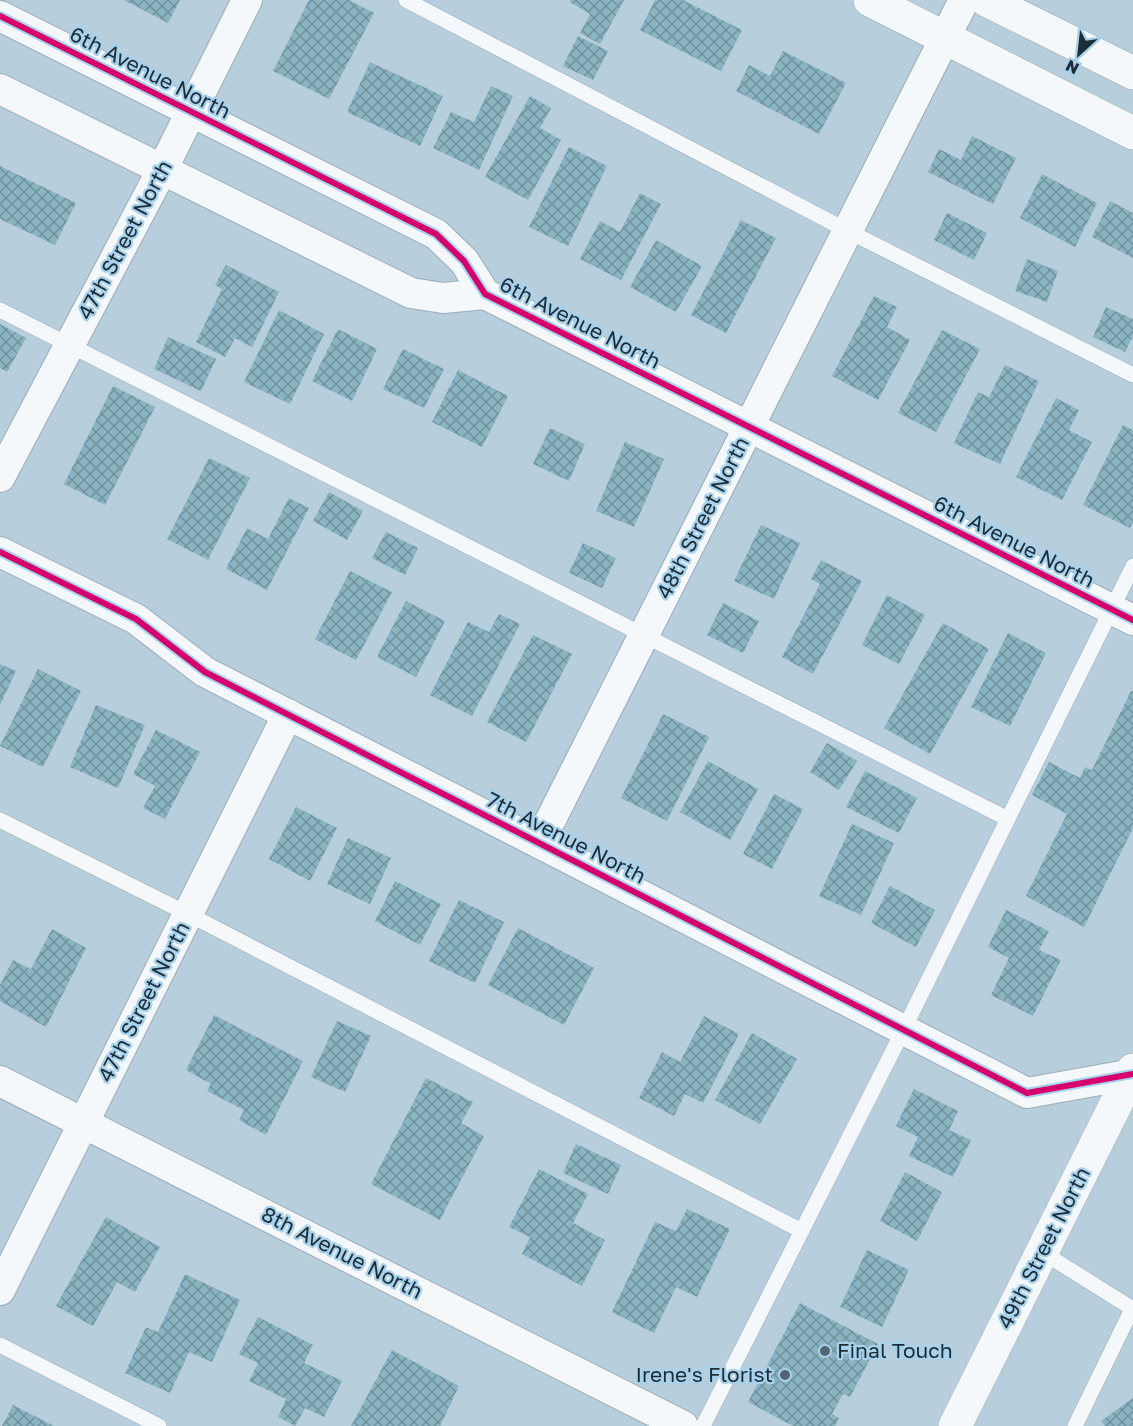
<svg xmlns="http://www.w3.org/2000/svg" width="1133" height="1426" viewBox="0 0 1133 1426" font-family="'Golos Text',sans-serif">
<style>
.building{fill:url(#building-cross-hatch)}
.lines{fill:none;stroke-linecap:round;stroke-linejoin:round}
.service-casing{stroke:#9aacb8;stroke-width:16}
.minor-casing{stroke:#9aacb8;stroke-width:32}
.secondary-casing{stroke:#9aacb8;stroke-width:34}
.primary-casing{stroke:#9aacb8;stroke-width:34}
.service{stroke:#f4f8fa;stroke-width:15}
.minor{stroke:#f4f8fa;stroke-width:30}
.secondary{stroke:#f4f8fa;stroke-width:33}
.primary{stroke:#f4f8fa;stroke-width:33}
.cycleway-casing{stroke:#a8d1ec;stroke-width:10}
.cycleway{stroke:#d6006c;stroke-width:6}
.poi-dot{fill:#536571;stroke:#a8d1ec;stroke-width:2}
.labels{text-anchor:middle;stroke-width:4.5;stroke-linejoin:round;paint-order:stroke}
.street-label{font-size:21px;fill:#1d2d37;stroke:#a8d1ec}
.poi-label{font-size:21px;fill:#1d2d37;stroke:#a8d1ec;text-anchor:start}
</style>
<defs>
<pattern id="building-cross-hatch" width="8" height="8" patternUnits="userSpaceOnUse" patternTransform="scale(1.5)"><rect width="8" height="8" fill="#8ab4c2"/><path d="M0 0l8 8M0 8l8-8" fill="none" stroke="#70939e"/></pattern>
</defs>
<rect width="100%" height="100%" fill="#b7cedd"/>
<g class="building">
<path d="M124 0H180L168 23Z"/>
<path d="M309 0H349L374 13 329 99 273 71Z"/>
<path d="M571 0H624L600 44 580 33 590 14 570 2Z"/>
<path d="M655 0H683L742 30 721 71 640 30Z"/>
<path d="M578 36 608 51 593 80 563 66Z"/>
<path d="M783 51 846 83 819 134 736 91 749 65 770 76Z"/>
<path d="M370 62 443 96 420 146 347 112Z"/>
<path d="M491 86 513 96 479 170 433 148 451 112 474 122Z"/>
<path d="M530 96 551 108 540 128 561 140 528 200 485 177Z"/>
<path d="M972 136 1016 158 993 204 928 172 939 149 961 160Z"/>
<path d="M569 147 607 166 568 246 529 227Z"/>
<path d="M0 166 76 203 55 245 0 219Z"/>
<path d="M1042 174 1097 203 1075 247 1020 218Z"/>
<path d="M640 193 661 204 621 280 580 259 600 221 620 232Z"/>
<path d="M1110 201 1133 213V258L1092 237Z"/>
<path d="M947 213 987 233 974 260 934 240Z"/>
<path d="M741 220 776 238 726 333 691 315Z"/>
<path d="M656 240 702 266 676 312 630 287Z"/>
<path d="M1027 259 1058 271 1047 302 1015 291Z"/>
<path d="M226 265 279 292 252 347 235 338 225 357 196 342 222 289 215 285Z"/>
<path d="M874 296 897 307 887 327 910 340 878 400 832 376Z"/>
<path d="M1106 307 1133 319V336L1125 352 1093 337Z"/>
<path d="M279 310 324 334 290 404 244 382Z"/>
<path d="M0 324 26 338 7 372 0 368Z"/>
<path d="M338 329 377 349 352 401 312 381Z"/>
<path d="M942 330 980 349 936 432 898 413Z"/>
<path d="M168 337 216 359 201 391 154 369Z"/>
<path d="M403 349 444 369 424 408 383 389Z"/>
<path d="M1005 365 1039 381 1000 464 954 443 978 392 989 397Z"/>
<path d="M458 370 508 396 482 447 432 422Z"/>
<path d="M113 386 155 407 105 505 64 484Z"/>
<path d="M1056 398 1079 410 1069 430 1092 442 1062 500 1016 477Z"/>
<path d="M1123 425 1133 430V522L1130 528 1083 505Z"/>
<path d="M550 428 585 444 569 481 533 464Z"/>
<path d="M625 442 664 459 634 527 596 511Z"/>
<path d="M209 458 250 478 208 560 167 539Z"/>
<path d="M329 492 363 511 347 540 313 521Z"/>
<path d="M289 498 309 508 267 590 226 569 247 528 268 539Z"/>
<path d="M761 525 800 543 774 599 734 581Z"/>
<path d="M386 532 418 548 405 575 372 558Z"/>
<path d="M583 543 616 558 602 588 569 573Z"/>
<path d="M821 560 862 581 813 674 782 657 820 584 811 579Z"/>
<path d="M350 571 392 592 356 660 315 639Z"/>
<path d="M887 595 925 615 899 664 862 645Z"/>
<path d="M406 601 445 621 416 677 377 657Z"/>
<path d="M723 603 759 621 743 653 707 635Z"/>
<path d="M499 614 520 624 472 716 430 695 468 622 489 632Z"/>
<path d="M943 623 989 649 930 754 884 728Z"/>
<path d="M1008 633 1046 653 1010 726 971 707Z"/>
<path d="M533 635 572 654 526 742 487 722Z"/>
<path d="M0 664 16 671 0 705Z"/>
<path d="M38 669 81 691 43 767 0 746Z"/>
<path d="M1131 691H1133V828L1084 927 1026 896 1067 814 1032 795 1049 762 1080 778 1085 767 1092 770Z"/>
<path d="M96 705 145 725 118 788 70 767Z"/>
<path d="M663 714 709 737 667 821 621 798Z"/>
<path d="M156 730 200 752 165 819 143 808 155 786 133 774Z"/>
<path d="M827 743 857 761 839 790 810 772Z"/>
<path d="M708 761 758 789 730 840 680 812Z"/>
<path d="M865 771 917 798 899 833 846 807Z"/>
<path d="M774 794 803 809 772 869 743 854Z"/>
<path d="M296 807 337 828 310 881 269 859Z"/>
<path d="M852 824 894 843 861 915 819 896Z"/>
<path d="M348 838 391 858 370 904 327 884Z"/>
<path d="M395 881 441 904 420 945 375 921Z"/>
<path d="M890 886 935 910 916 947 871 923Z"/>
<path d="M459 900 504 922 475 983 429 961Z"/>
<path d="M1006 910 1049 931 1039 950 1061 960 1033 1016 991 995 1009 958 988 947Z"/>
<path d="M518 928 594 968 564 1025 488 985Z"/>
<path d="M52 929 86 948 46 1027 0 1001V985L13 960 31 969Z"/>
<path d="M214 1015 303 1061 266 1135 239 1120 244 1110 207 1091 211 1084 186 1070Z"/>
<path d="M704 1016 739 1034 703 1103 685 1094 674 1116 639 1098 662 1052 680 1062Z"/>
<path d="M337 1021 371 1036 345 1092 311 1077Z"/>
<path d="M752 1033 797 1059 760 1124 715 1100Z"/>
<path d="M426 1078 473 1102 461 1123 484 1136 440 1220 371 1184Z"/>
<path d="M914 1089 958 1111 949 1130 971 1140 953 1177 909 1156 918 1137 896 1126Z"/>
<path d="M576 1144 621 1165 608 1194 563 1173Z"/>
<path d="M539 1169 588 1194 573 1223 605 1240 582 1286 522 1254 530 1237 509 1227Z"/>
<path d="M905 1172 942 1192 917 1241 880 1221Z"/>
<path d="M687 1209 730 1229 697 1297 676 1287 654 1333 612 1312 655 1222 676 1231Z"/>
<path d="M106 1217 160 1247 135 1292 117 1282 93 1326 56 1306Z"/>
<path d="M867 1250 909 1270 882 1327 840 1307Z"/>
<path d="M185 1274 240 1300 212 1362 189 1352 170 1393 125 1373 146 1327 158 1332Z"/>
<path d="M800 1303 878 1344 850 1397 843 1394 832 1414 839 1418 835 1426H793L748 1402Z"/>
<path d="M258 1317 313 1345 304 1363 342 1381 324 1417 305 1408 295 1426 278 1417 286 1399 249 1381 258 1363 239 1354Z"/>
<path d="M392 1350 459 1386 440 1426H351Z"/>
<path d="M1133 1398V1426H1105L1101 1421Z"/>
<path d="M13 1405 54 1426H2Z"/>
</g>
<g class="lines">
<g class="service-casing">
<g id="service">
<path d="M406 0 848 231 1133 375"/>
<path d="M0 310 1008 819"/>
<path d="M0 820 188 914 802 1231"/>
<path d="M1042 1252 1133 1309"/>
<path d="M0 1345 159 1426"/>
<path d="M703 1426 904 1029 1133 566"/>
<path d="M1075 1426 1132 1309"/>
</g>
</g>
<g class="minor-casing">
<g id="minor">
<path d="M0 16 436 234 464 261 485 294 1133 620"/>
<path d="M0 89 411 293 443 298 485 294"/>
<path d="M0 477 162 170 247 0"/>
<path d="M0 552 136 619 205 672 1027 1093 1133 1074"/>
<path d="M539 843 964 0"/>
<path d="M0 1081 683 1426"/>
<path d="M0 1290 288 714"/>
</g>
</g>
<g class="secondary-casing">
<path id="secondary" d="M955 1426 1133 1070"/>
</g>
<g class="primary-casing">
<g id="primary">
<path d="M870 0 1133 133"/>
<path d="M986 0 1133 73"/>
</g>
</g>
<use href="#service" class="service"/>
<use href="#minor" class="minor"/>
<use href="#secondary" class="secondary"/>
<use href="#primary" class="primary"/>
<g class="cycleway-casing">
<g id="cycleway">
<path d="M0 16 436 234 464 261 485 294 1133 620"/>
<path d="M0 552 136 619 205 672 1027 1093 1133 1074"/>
</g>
</g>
<use href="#cycleway" class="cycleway"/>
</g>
<g class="poi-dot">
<circle cx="825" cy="1351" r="6"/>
<circle cx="785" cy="1375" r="6"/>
</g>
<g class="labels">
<g class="street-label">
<text transform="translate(150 73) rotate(27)" y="7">6th Avenue North</text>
<text transform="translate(125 240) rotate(-62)" y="7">47th Street North</text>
<text transform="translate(580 323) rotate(27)" y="7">6th Avenue North</text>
<text transform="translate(703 518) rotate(-63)" y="7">48th Street North</text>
<text transform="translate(1014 542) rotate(27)" y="7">6th Avenue North</text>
<text transform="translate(566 838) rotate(27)" y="7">7th Avenue North</text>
<text transform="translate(144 1002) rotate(-63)" y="7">47th Street North</text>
<text transform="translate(1044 1248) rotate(-63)" y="7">49th Street North</text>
<text transform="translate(342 1253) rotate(27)" y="7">8th Avenue North</text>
</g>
<g class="poi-label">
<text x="837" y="1358">Final Touch</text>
<text x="773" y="1382" text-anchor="end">Irene's Florist</text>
</g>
</g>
<g transform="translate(1079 54) rotate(207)" stroke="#a8d1ec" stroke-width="4.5" paint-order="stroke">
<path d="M0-4.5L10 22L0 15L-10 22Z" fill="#1d2d37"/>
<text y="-9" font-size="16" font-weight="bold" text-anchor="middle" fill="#1d2d37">N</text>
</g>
</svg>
